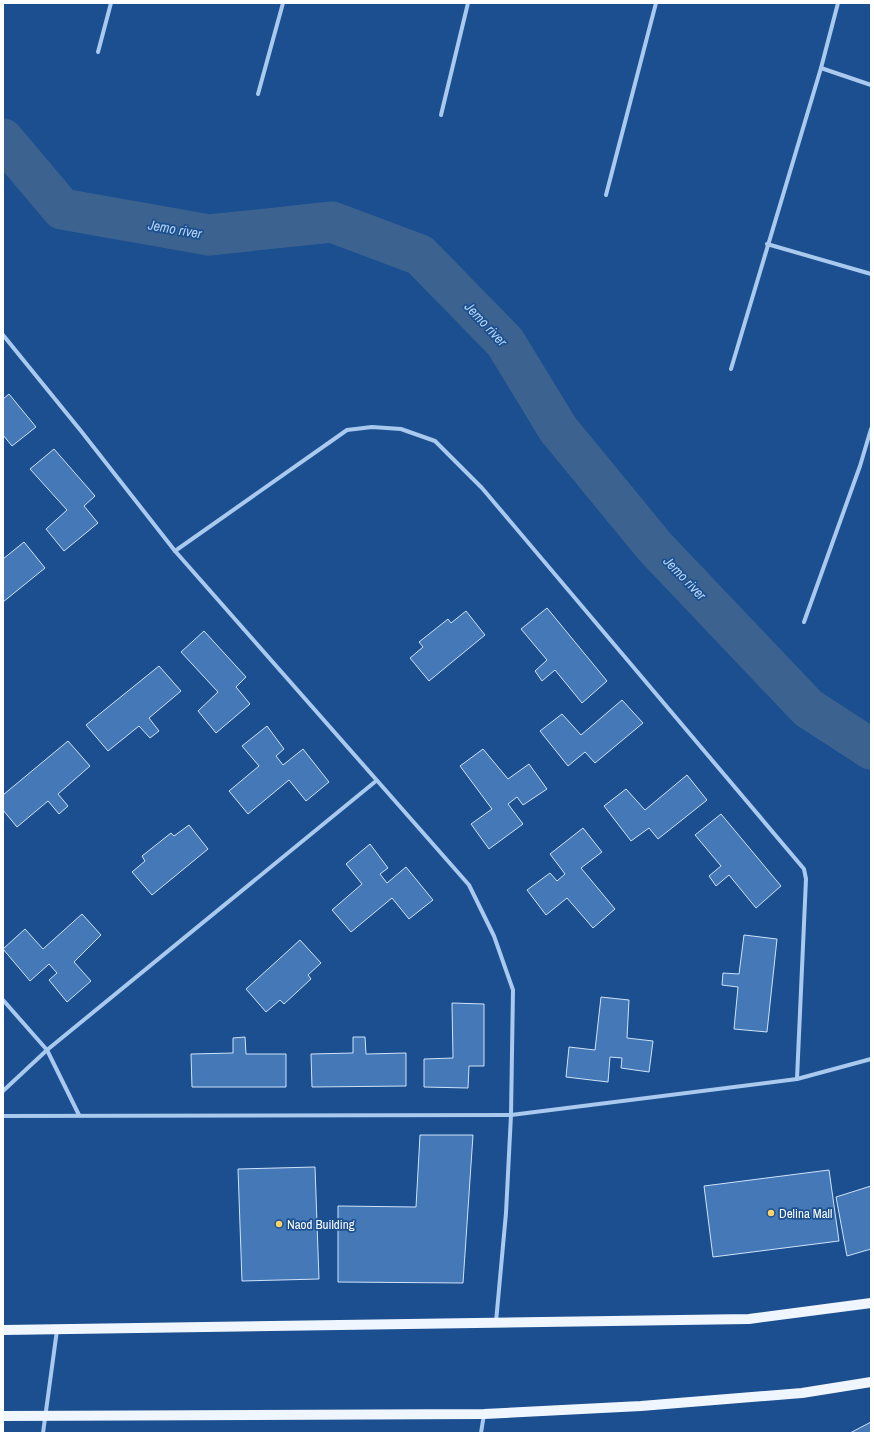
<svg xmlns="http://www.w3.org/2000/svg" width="874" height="1436" viewBox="0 0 874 1436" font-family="'Archivo Narrow',sans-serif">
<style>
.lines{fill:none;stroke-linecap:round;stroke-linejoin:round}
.river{stroke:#3c6290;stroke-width:41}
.building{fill:#4478b7;stroke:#cfe3fa}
.minor{stroke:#a9c9ee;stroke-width:4}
.primary{stroke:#f0f6ff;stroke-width:10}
.poi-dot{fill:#ffd166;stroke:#1b4f8f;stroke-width:1.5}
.labels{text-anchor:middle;stroke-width:3.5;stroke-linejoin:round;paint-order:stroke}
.poi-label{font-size:13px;fill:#fff;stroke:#1b4f8f;text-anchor:start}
.water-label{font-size:14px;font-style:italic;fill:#b5d3f5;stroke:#1b4f8f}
</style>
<rect width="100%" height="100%" fill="#1b4f8f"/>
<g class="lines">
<path class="river" d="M3 139 62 209 209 235 332 222 420 255 505 342 558 429 655 547 808 708 871 749"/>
</g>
<g class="building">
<path d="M9 394 36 427 12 446 3 435V399Z"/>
<path d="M54 449 95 496 84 506 98 523 64 551 46 529 67 510 30 469Z"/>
<path d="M24 542 45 568 3 602V559Z"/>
<path d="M547 608 607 681 582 703 555 670 542 681 535 671 547 660 521 629Z"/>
<path d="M466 611 485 635 429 681 410 658 423 647 419 642 448 619 451 623Z"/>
<path d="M204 631 246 677 236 687 250 704 216 733 198 711 218 692 181 652Z"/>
<path d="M159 666 181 691 149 718 159 731 150 738 139 726 108 751 86 725Z"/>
<path d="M622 700 643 723 595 763 585 752 568 766 540 731 562 714 581 735Z"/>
<path d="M267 726 284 749 276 756 283 765 303 749 329 782 306 801 289 780 248 814 229 791 259 766 242 746Z"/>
<path d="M68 741 90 766 58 794 68 806 59 814 48 801 17 827 3 810V795Z"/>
<path d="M483 749 508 779 529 764 547 789 523 805 517 797 508 804 523 824 489 849 471 824 492 809 460 766Z"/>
<path d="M687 775 707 800 658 839 649 828 631 841 604 806 626 789 645 810Z"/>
<path d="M721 814 781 886 756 908 729 875 716 886 709 876 721 866 695 835Z"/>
<path d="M189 825 208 849 152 895 132 872 145 861 142 856 171 833 174 836Z"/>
<path d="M583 828 602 852 581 868 615 909 593 928 567 898 546 915 527 890 550 873 557 881 565 874 550 854Z"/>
<path d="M370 844 388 868 380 874 387 883 406 867 433 900 409 919 392 898 351 932 332 910 362 884 346 864Z"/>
<path d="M82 914 101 935 74 962 91 981 67 1002 49 980 57 973 49 964 30 981 3 949 25 929 43 949Z"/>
<path d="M744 935 777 939 767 1032 734 1029 738 987 722 985 723 973 739 974Z"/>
<path d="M300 940 321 963 308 975 311 979 284 1004 280 1000 266 1012 246 989Z"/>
<path d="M601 997 629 1000 627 1038 653 1041 649 1072 621 1068 622 1058 610 1057 608 1082 566 1077 569 1047 595 1050Z"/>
<path d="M452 1003 484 1004V1066H469L468 1088 424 1087V1059L453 1058Z"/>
<path d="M245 1037 246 1054H286V1087H192L191 1054 233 1053V1038Z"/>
<path d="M353 1037H365L366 1054 406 1053V1086L312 1087 311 1054 353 1053Z"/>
<path d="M420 1135H473L463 1283 338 1282V1206L416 1207Z"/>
<path d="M315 1167 319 1279 242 1281 238 1169Z"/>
<path d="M829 1170 839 1241 713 1257 704 1186Z"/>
<path d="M871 1186V1249L847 1256 836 1197Z"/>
<path d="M871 1422V1433H850Z"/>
</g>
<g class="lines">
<g class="minor">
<path d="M98 52 111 3"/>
<path d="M821 68 871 85"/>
<path d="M258 94 283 3"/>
<path d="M441 115 468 3"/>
<path d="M606 195 656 3"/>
<path d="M767 244 871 274"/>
<path d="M3 335 81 431 175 551 469 885 494 936 513 990 511 1115 506 1213 496 1322"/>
<path d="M731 369 821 68 838 3"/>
<path d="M175 551 347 430 372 427 401 429 435 441 482 488 804 869 806 879 797 1079"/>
<path d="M804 622 860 466 871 429"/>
<path d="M3 1000 47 1050 79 1115"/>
<path d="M3 1091 47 1050 376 781"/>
<path d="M3 1116 511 1115 797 1079 871 1059"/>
<path d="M43 1433 57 1330"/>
<path d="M481 1433 484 1414"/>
</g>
<g class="primary">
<path d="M3 1330 749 1319 871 1303"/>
<path d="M3 1416 484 1414 641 1406 802 1393 871 1382"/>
</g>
</g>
<g class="poi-dot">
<circle cx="771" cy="1213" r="4"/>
<circle cx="279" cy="1224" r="4"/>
</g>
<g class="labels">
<g class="poi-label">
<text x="779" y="1218">Delina Mall</text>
<text x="287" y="1229">Naod Building</text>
</g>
<g class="water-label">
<text transform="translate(175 229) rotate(10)" y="5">Jemo river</text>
<text transform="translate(486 324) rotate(47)" y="5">Jemo river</text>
<text transform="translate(685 578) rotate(46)" y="5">Jemo river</text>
</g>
</g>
<rect width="874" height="1436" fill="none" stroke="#ffffff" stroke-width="8"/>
</svg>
